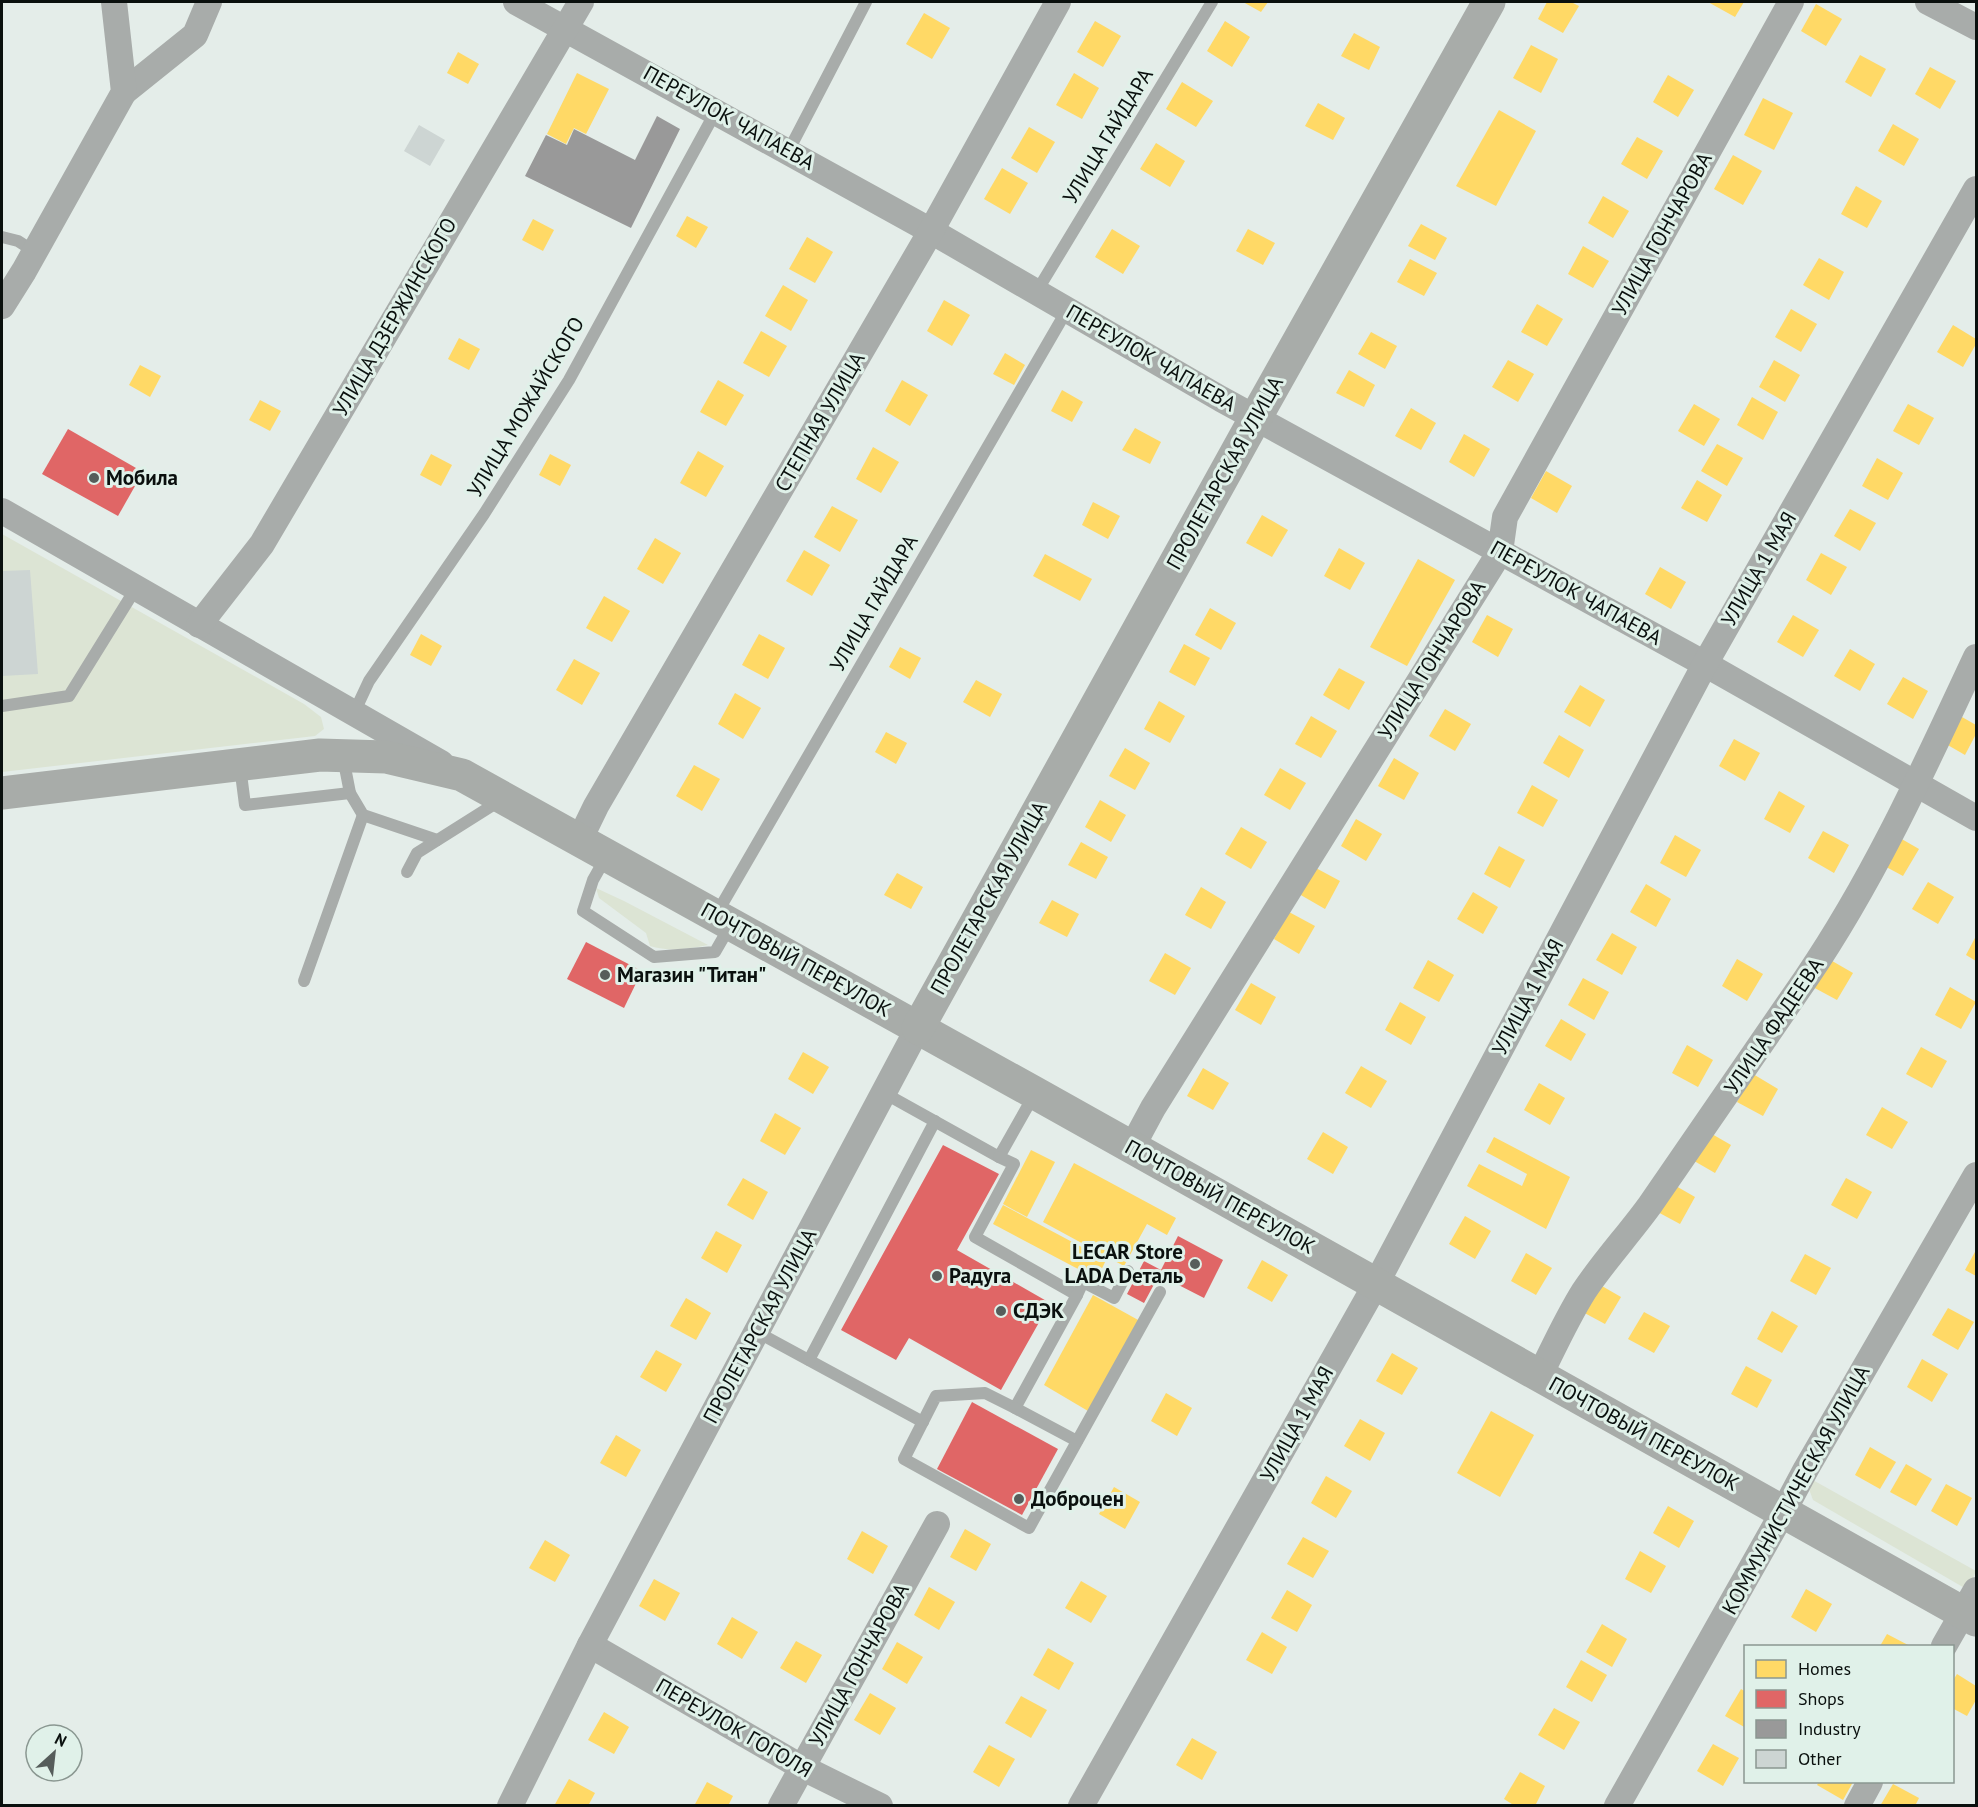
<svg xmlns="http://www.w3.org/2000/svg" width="1978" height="1807" viewBox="0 0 1978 1807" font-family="'PT Sans',sans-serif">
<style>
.green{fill:#dce4d4}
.homes{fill:#ffd966}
.shops{fill:#e06666}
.industry{fill:#999}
.building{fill:#cdd5d3}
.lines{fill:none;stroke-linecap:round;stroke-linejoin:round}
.service{stroke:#a8acaa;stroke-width:12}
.minor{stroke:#a8acaa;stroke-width:26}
.secondary{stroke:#a8aca9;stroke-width:33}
.poi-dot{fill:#565d5b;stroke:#e0f1e9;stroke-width:2}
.labels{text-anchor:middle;stroke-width:6;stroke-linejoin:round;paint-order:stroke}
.street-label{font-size:21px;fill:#0a100e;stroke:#e0f1e9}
.poi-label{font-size:21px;font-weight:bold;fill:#0a100e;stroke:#e0f1e9;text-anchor:start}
</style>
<rect width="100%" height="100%" fill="#e4ede9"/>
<g class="green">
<path d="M2 534 304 704 321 717 324 729 315 736 2 772Z"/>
<path d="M596 888 624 901 708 945C688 949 669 952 650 946L646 933 599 898Z"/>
<path d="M1811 1479 1976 1571 1968 1590 1813 1500 1809 1489Z"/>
</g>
<g class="homes">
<path d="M1243 2H1268L1261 12Z"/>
<path d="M1547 2H1571L1579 6 1563 33 1538 19Z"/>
<path d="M1708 2H1744L1735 17Z"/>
<path d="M1816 4 1842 19 1826 46 1801 31Z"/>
<path d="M924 13 950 28 932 59 906 44Z"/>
<path d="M1095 21 1121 36 1103 67 1077 52Z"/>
<path d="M1225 21 1250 37 1232 67 1207 51Z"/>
<path d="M1354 33 1380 47 1369 70 1341 56Z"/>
<path d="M1531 45 1558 59 1541 93 1513 78Z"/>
<path d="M458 52 479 64 468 84 447 73Z"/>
<path d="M1860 55 1886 69 1871 97 1845 82Z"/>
<path d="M1930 67 1956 81 1940 109 1915 94Z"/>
<path d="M577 73 609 89 586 134 574 128 566 144 547 134Z"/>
<path d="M1074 73 1099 88 1082 119 1056 105Z"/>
<path d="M1668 75 1694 90 1678 117 1653 102Z"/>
<path d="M1182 82 1213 101 1196 127 1166 109Z"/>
<path d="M1763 98 1793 113 1774 150 1744 135Z"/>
<path d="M1318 103 1345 118 1333 140 1305 126Z"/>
<path d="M1499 110 1536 131 1496 206 1456 186Z"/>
<path d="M1893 124 1919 139 1904 166 1878 151Z"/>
<path d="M1029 127 1055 142 1037 173 1011 158Z"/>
<path d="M1637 137 1663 151 1647 179 1621 164Z"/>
<path d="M1156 143 1185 161 1170 187 1140 169Z"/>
<path d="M1733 155 1762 171 1743 205 1714 189Z"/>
<path d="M1002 168 1028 183 1010 214 984 199Z"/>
<path d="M1856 186 1882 201 1867 228 1841 214Z"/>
<path d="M1603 196 1629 211 1613 238 1588 223Z"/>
<path d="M687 216 708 227 696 248 676 236Z"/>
<path d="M533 219 554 230 543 251 522 240Z"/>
<path d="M1421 224 1447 238 1435 260 1408 246Z"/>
<path d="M1112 229 1140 246 1123 274 1095 257Z"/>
<path d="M1248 229 1275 243 1263 265 1236 251Z"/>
<path d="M807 237 833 252 815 283 789 269Z"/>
<path d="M1583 246 1609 261 1593 288 1568 274Z"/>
<path d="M1819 258 1844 272 1829 300 1803 285Z"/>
<path d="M1410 259 1437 273 1424 296 1397 282Z"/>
<path d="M783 285 808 300 791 331 765 316Z"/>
<path d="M944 300 970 315 952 346 927 331Z"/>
<path d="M1537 304 1563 319 1547 346 1521 332Z"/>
<path d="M1791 309 1817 324 1801 352 1775 337Z"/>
<path d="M1953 325 1976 339V344L1963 367 1937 352Z"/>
<path d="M761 331 787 346 769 377 743 363Z"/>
<path d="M1371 332 1397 346 1385 369 1358 354Z"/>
<path d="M459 338 480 349 469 370 448 359Z"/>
<path d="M1005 353 1025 365 1014 385 993 374Z"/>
<path d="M1508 360 1534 374 1518 402 1492 387Z"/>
<path d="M1774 360 1800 375 1785 402 1759 387Z"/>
<path d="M140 365 161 376 150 397 129 385Z"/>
<path d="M1349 370 1375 385 1364 407 1336 393Z"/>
<path d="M718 380 744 395 726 426 700 412Z"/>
<path d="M902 380 928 395 910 426 885 411Z"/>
<path d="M1062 390 1083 402 1072 422 1051 411Z"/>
<path d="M1752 397 1778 412 1763 440 1737 425Z"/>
<path d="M260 400 281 411 270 431 249 420Z"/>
<path d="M1694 404 1720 419 1704 446 1678 431Z"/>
<path d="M1908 404 1934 418 1919 445 1893 431Z"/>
<path d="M1411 408 1436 423 1421 450 1395 436Z"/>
<path d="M1135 428 1161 442 1150 464 1122 450Z"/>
<path d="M1464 434 1490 449 1474 477 1449 462Z"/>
<path d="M1717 444 1743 458 1727 486 1701 471Z"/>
<path d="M873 447 899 462 881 493 856 479Z"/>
<path d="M698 451 724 466 706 497 680 483Z"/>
<path d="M431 454 452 465 441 486 420 475Z"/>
<path d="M550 454 571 465 560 486 539 475Z"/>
<path d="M1877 458 1903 473 1888 500 1862 486Z"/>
<path d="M1546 471 1572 486 1557 513 1531 498Z"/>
<path d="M1697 480 1722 495 1707 522 1681 508Z"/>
<path d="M1093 502 1120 516 1108 539 1082 525Z"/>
<path d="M832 506 858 520 840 552 814 537Z"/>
<path d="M1850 509 1876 523 1860 551 1834 536Z"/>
<path d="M1262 515 1288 530 1272 557 1246 543Z"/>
<path d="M655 538 681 553 663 584 637 569Z"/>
<path d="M1339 548 1365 563 1350 590 1324 576Z"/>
<path d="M804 550 830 565 812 596 786 581Z"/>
<path d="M1821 553 1847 567 1831 595 1806 580Z"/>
<path d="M1045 554 1092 579 1080 601 1033 576Z"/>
<path d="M1418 559 1455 580 1407 666 1370 647Z"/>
<path d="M1660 567 1686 582 1671 609 1645 594Z"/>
<path d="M604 596 630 611 612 642 586 628Z"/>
<path d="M1210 608 1236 623 1221 650 1195 635Z"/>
<path d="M1487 615 1513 629 1498 657 1472 642Z"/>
<path d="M1793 615 1819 630 1803 657 1777 642Z"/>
<path d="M421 634 442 646 431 666 410 655Z"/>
<path d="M759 634 785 648 768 679 742 665Z"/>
<path d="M1184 644 1210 658 1195 686 1169 672Z"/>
<path d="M900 647 921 658 910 679 889 667Z"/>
<path d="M1850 649 1875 664 1860 691 1834 676Z"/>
<path d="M574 659 600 673 582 705 556 690Z"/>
<path d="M1339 668 1365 682 1349 710 1323 695Z"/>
<path d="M1903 677 1928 691 1913 719 1887 704Z"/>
<path d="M976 680 1002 694 990 717 963 702Z"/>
<path d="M1580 685 1605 700 1590 727 1564 712Z"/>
<path d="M735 693 761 708 743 739 718 724Z"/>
<path d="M1159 701 1185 716 1170 743 1144 729Z"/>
<path d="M1445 709 1471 724 1455 751 1429 736Z"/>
<path d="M1955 713 1976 725V734L1965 755 1939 740Z"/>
<path d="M1311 716 1337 731 1321 758 1295 744Z"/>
<path d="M886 732 907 743 896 764 875 752Z"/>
<path d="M1559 735 1584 750 1569 778 1543 763Z"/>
<path d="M1734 739 1760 753 1745 781 1719 766Z"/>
<path d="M1125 748 1150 763 1135 790 1109 776Z"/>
<path d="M1394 758 1419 773 1404 800 1378 786Z"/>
<path d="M694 765 720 779 702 811 676 796Z"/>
<path d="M1280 768 1306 783 1290 810 1264 795Z"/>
<path d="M1532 785 1558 800 1543 827 1517 813Z"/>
<path d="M1779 791 1805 806 1790 833 1764 819Z"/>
<path d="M1100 800 1126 815 1111 842 1085 827Z"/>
<path d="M1356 819 1382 834 1366 861 1341 846Z"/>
<path d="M1241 827 1267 842 1251 869 1225 854Z"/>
<path d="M1823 831 1849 845 1834 873 1808 858Z"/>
<path d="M1893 834 1919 849 1903 876 1877 862Z"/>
<path d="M1675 835 1701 850 1686 877 1660 863Z"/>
<path d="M1081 842 1108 857 1096 879 1068 865Z"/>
<path d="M1499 846 1525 860 1510 888 1484 874Z"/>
<path d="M1314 867 1340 881 1325 909 1299 894Z"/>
<path d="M897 873 923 887 911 909 884 895Z"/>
<path d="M1928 882 1954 897 1938 924 1912 909Z"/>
<path d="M1646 884 1671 899 1656 927 1630 912Z"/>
<path d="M1201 887 1226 902 1211 929 1185 915Z"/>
<path d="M1473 892 1498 907 1483 934 1457 919Z"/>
<path d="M1052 900 1079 914 1067 937 1039 923Z"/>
<path d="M1289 912 1315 926 1299 954 1274 939Z"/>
<path d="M1612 933 1637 947 1622 975 1596 960Z"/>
<path d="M1976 936V961L1966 955Z"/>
<path d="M1165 953 1191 968 1175 995 1149 981Z"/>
<path d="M1827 958 1853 973 1837 1000 1811 986Z"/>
<path d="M1737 959 1763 974 1747 1001 1722 986Z"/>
<path d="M1428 960 1454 975 1439 1002 1413 988Z"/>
<path d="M1583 978 1609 992 1594 1020 1568 1005Z"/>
<path d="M1251 983 1276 997 1261 1025 1235 1010Z"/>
<path d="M1950 987 1976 1002 1961 1029 1935 1015Z"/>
<path d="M1400 1002 1426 1017 1411 1045 1385 1030Z"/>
<path d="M1561 1019 1586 1034 1571 1061 1545 1046Z"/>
<path d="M1687 1045 1713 1060 1698 1087 1672 1073Z"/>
<path d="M1921 1047 1947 1061 1932 1088 1906 1074Z"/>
<path d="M803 1052 829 1067 813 1094 788 1079Z"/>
<path d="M1361 1066 1387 1081 1371 1108 1345 1093Z"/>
<path d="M1203 1068 1229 1083 1213 1110 1187 1096Z"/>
<path d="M1753 1074 1778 1089 1763 1116 1737 1102Z"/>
<path d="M1539 1083 1565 1098 1550 1125 1524 1110Z"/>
<path d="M1882 1107 1908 1122 1892 1149 1866 1135Z"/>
<path d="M775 1113 801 1128 785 1155 760 1141Z"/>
<path d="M1705 1130 1731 1145 1715 1173 1689 1158Z"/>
<path d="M1323 1132 1348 1147 1333 1174 1307 1159Z"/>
<path d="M1494 1137 1570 1177 1546 1229 1467 1186 1479 1164 1522 1186 1527 1174 1486 1152Z"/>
<path d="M1031 1150 1055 1162 1027 1217 1003 1204Z"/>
<path d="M1074 1163 1176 1218 1167 1235 1147 1224 1124 1266 1043 1222Z"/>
<path d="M743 1178 768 1192 753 1220 727 1205Z"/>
<path d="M1846 1178 1872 1192 1857 1219 1831 1205Z"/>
<path d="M1669 1182 1695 1197 1680 1224 1654 1210Z"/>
<path d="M1003 1205 1106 1260 1097 1279 993 1224Z"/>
<path d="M1465 1216 1491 1231 1475 1259 1449 1244Z"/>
<path d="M716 1231 742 1245 727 1273 701 1258Z"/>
<path d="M1976 1250V1276L1965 1270Z"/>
<path d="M1526 1253 1552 1268 1536 1295 1511 1281Z"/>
<path d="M1805 1254 1831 1268 1816 1295 1790 1281Z"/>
<path d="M1262 1260 1288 1275 1272 1302 1247 1288Z"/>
<path d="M1595 1282 1621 1297 1605 1324 1579 1310Z"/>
<path d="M1093 1295 1140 1321 1088 1411 1044 1385Z"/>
<path d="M686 1298 711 1313 696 1340 670 1326Z"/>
<path d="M1948 1308 1974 1322 1958 1350 1932 1335Z"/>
<path d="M1772 1311 1798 1326 1782 1353 1757 1339Z"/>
<path d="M1644 1312 1670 1326 1654 1353 1628 1339Z"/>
<path d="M656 1350 682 1364 666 1392 640 1377Z"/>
<path d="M1392 1353 1418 1368 1402 1395 1376 1381Z"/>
<path d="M1922 1359 1948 1374 1932 1402 1907 1387Z"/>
<path d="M1746 1366 1772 1380 1757 1408 1731 1394Z"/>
<path d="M1166 1393 1192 1408 1177 1436 1151 1421Z"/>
<path d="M1491 1411 1534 1435 1500 1497 1457 1473Z"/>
<path d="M1360 1419 1385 1433 1370 1461 1344 1446Z"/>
<path d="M616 1435 641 1450 626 1477 600 1463Z"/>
<path d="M1870 1447 1896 1462 1880 1489 1855 1475Z"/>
<path d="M1906 1464 1932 1479 1916 1506 1890 1492Z"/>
<path d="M1326 1476 1352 1491 1336 1518 1311 1503Z"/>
<path d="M1946 1484 1972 1498 1957 1526 1931 1511Z"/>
<path d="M1114 1487 1140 1502 1125 1529 1099 1514Z"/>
<path d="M1668 1506 1694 1521 1679 1548 1653 1533Z"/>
<path d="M965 1529 991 1544 976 1571 950 1557Z"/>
<path d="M862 1531 888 1546 873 1574 847 1559Z"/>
<path d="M1303 1537 1329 1551 1313 1578 1287 1564Z"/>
<path d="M545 1540 570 1555 555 1582 529 1568Z"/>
<path d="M1640 1551 1666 1566 1651 1593 1625 1579Z"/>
<path d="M654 1579 680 1593 665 1621 639 1606Z"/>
<path d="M1081 1581 1107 1596 1091 1623 1065 1608Z"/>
<path d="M929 1587 955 1602 939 1630 914 1615Z"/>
<path d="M1806 1589 1832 1604 1816 1632 1791 1617Z"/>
<path d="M1287 1590 1312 1605 1297 1632 1271 1618Z"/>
<path d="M732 1617 758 1632 742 1659 717 1644Z"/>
<path d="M1602 1624 1627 1639 1612 1667 1586 1652Z"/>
<path d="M1262 1632 1287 1647 1272 1674 1246 1660Z"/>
<path d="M1887 1634 1910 1646H1880Z"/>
<path d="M796 1641 822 1655 806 1683 780 1668Z"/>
<path d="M897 1642 923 1657 907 1684 882 1669Z"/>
<path d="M1048 1648 1074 1663 1059 1690 1033 1675Z"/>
<path d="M1581 1660 1607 1675 1592 1702 1566 1687Z"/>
<path d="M1957 1674 1976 1686V1700L1967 1716 1952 1708V1682Z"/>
<path d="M1741 1689 1746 1692V1728L1725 1716Z"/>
<path d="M870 1693 896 1708 880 1735 854 1720Z"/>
<path d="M1021 1696 1047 1710 1031 1738 1005 1723Z"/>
<path d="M1554 1708 1580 1722 1564 1750 1538 1735Z"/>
<path d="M604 1712 629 1727 614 1754 588 1740Z"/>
<path d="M1192 1738 1217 1752 1202 1780 1176 1765Z"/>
<path d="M1713 1744 1739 1758 1723 1786 1697 1771Z"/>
<path d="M989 1745 1015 1759 999 1787 973 1772Z"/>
<path d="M1520 1772 1545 1786 1535 1806H1515L1504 1799Z"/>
<path d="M569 1779 595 1793 588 1806H554Z"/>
<path d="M707 1782 733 1796 728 1806H694Z"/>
<path d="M1819 1782H1853L1843 1800 1817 1785Z"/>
<path d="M1893 1784 1919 1798 1915 1806H1880Z"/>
</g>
<g class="shops">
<path d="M68 429 143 472 118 516 42 474Z"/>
<path d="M586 942 642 971 624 1008 567 979Z"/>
<path d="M943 1145 999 1174 957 1250 1050 1303 1001 1390 909 1338 896 1360 841 1330Z"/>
<path d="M1178 1236 1223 1260 1204 1298 1159 1275 1144 1303 1127 1294 1144 1261 1161 1270Z"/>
<path d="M972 1402 1058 1449 1022 1515 937 1469Z"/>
</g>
<path class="industry" d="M657 116 680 129 631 228 525 176 546 135 567 145 574 129 635 160Z"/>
<g class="building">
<path d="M419 125 445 140 430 166 404 151Z"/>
<path d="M30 570 38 674 2 676V571Z"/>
</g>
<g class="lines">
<g class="service">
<path d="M789 150 866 2"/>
<path d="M2 237 18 241 35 252"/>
<path d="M1037 291 1212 2"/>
<path d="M2 706 69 696 136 588"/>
<path d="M354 713 369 681 484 514 569 380 716 111"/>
<path d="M343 757 350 793 363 815 437 840"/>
<path d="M240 766 245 805 350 793"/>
<path d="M606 857 593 880 583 911 654 957 715 952 730 926"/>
<path d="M407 872 417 853 501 800"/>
<path d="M717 913 1067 310"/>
<path d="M304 981 363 815"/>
<path d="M884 1093 999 1157 1034 1095"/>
<path d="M999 1157 1014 1164 975 1237 1077 1295 1083 1282 1114 1298 1128 1271"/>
<path d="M1077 1295 1015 1408 985 1393 936 1396 904 1459 1029 1528 1160 1292"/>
<path d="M757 1332 923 1422"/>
<path d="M809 1360 935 1121"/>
<path d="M1015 1408 1077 1441"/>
</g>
<g class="minor">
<path d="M516 2 931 231 1221 399 1705 664 1976 818"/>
<path d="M1928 2 1976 27"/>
<path d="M124 92 195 35 209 2"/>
<path d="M2 306 24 271 124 92 114 2"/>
<path d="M2 511 441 763"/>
<path d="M199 625 262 544 581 2"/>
<path d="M579 841 596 806 931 231 1058 2"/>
<path d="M1132 1147 1153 1108 1500 552 1505 517 1791 2"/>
<path d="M1540 1375C1554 1347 1567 1318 1584 1291 1604 1261 1629 1234 1650 1205 1703 1129 1755 1053 1807 977 1875 877 1925 766 1976 657"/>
<path d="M590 1645 803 1768 880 1806"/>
<path d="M1944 1646 1976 1590"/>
<path d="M510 1806 590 1645 918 1028"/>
<path d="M781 1806 937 1524"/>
<path d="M1081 1806 1376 1284 1705 664 1976 189"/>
<path d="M1617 1806 1783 1512 1806 1469 1976 1175"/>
<path d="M1857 1806 1870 1782"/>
</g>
<g class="secondary">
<path d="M2 793 320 755 386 757 462 775 1035 1093 1976 1620"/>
<path d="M918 1028 1256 417 1489 2"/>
</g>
</g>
<g class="poi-dot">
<circle cx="94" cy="478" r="6"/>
<circle cx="605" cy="975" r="6"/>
<circle cx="1195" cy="1264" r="6"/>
<circle cx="937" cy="1276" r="6"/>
<circle cx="1001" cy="1311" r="6"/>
<circle cx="1019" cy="1499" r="6"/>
</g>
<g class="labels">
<g class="street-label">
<text transform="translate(729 118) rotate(29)" y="7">ПЕРЕУЛОК ЧАПАЕВА</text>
<text transform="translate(1108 136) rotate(-59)" y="7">УЛИЦА ГАЙДАРА</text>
<text transform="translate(1662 234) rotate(-61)" y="7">УЛИЦА ГОНЧАРОВА</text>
<text transform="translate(395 317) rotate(-60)" y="7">УЛИЦА ДЗЕРЖИНСКОГО</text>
<text transform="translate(1151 358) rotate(30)" y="7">ПЕРЕУЛОК ЧАПАЕВА</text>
<text transform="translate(526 407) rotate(-59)" y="7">УЛИЦА МОЖАЙСКОГО</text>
<text transform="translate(820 422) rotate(-60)" y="7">СТЕПНАЯ УЛИЦА</text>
<text transform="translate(1225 473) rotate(-61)" y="7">ПРОЛЕТАРСКАЯ УЛИЦА</text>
<text transform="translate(1759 569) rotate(-60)" y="7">УЛИЦА 1 МАЯ</text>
<text transform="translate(1576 593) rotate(29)" y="7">ПЕРЕУЛОК ЧАПАЕВА</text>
<text transform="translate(874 603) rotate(-60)" y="7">УЛИЦА ГАЙДАРА</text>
<text transform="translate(1432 660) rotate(-58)" y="7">УЛИЦА ГОНЧАРОВА</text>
<text transform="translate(989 898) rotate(-61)" y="7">ПРОЛЕТАРСКАЯ УЛИЦА</text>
<text transform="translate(796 960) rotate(29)" y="7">ПОЧТОВЫЙ ПЕРЕУЛОК</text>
<text transform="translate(1528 997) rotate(-62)" y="7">УЛИЦА 1 МАЯ</text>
<text transform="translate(1774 1026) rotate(-56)" y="7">УЛИЦА ФАДЕЕВА</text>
<text transform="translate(1220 1197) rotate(29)" y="7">ПОЧТОВЫЙ ПЕРЕУЛОК</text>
<text transform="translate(760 1326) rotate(-62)" y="7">ПРОЛЕТАРСКАЯ УЛИЦА</text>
<text transform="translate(1297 1424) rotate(-61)" y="7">УЛИЦА 1 МАЯ</text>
<text transform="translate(1644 1434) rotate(29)" y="7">ПОЧТОВЫЙ ПЕРЕУЛОК</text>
<text transform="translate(1796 1490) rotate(-61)" y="7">КОММУНИСТИЧЕСКАЯ УЛИЦА</text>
<text transform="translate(859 1665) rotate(-61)" y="7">УЛИЦА ГОНЧАРОВА</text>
<text transform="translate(734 1728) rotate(30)" y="7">ПЕРЕУЛОК ГОГОЛЯ</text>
</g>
<g class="poi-label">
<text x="106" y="485">Мобила</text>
<text x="617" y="982">Магазин "Титан"</text>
<text x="1183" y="1259" text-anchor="end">LECAR Store<tspan x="1183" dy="24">LADA Dеталь</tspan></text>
<text x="949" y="1283">Радуга</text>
<text x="1013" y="1318">СДЭК</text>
<text x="1031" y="1506">Доброцен</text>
</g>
</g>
<rect width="1978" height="1807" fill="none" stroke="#0a100e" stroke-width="6"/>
<rect x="1744" y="1645" width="210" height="138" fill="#e0f1e9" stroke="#8a9791" stroke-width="1.5"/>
<rect x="1756" y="1660" width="30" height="18" fill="#ffd966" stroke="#8a9791" stroke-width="1.5"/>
<text x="1798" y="1675" font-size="18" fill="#0a100e">Homes</text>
<rect x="1756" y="1690" width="30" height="18" fill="#e06666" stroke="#8a9791" stroke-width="1.5"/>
<text x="1798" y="1705" font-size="18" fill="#0a100e">Shops</text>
<rect x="1756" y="1720" width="30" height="18" fill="#999999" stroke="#8a9791" stroke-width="1.5"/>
<text x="1798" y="1735" font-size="18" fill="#0a100e">Industry</text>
<rect x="1756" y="1750" width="30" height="18" fill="#cdd5d3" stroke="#8a9791" stroke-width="1.5"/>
<text x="1798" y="1765" font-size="18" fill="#0a100e">Other</text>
<g transform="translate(54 1753) rotate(27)"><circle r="28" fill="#e0f1e9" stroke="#8a9791" stroke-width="1.5"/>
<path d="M0-4.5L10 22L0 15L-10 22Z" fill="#565d5b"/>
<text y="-9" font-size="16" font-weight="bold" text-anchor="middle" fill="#0a100e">N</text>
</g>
</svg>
